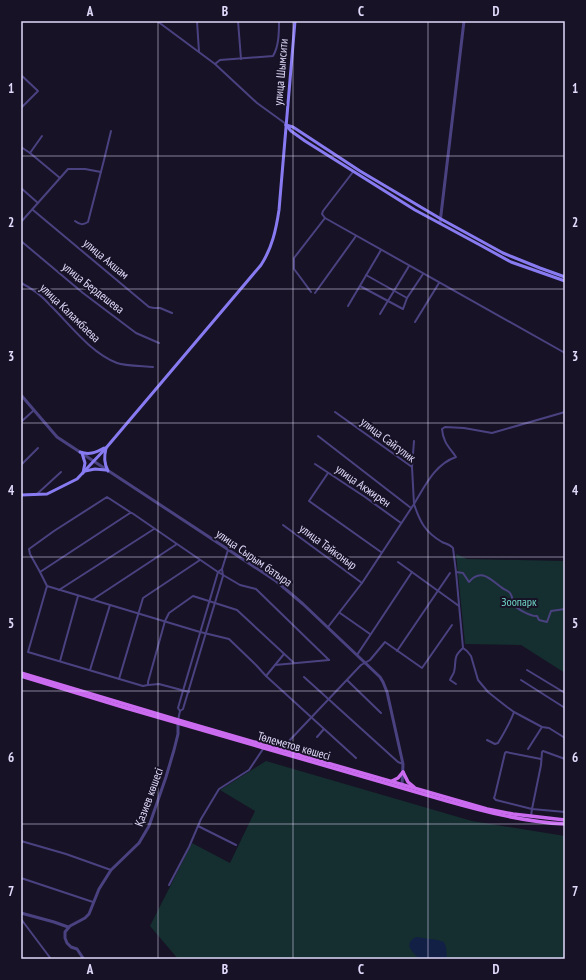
<svg xmlns="http://www.w3.org/2000/svg" width="586" height="980" viewBox="0 0 586 980" font-family="'PT Sans Narrow',sans-serif">
<style>
.green{fill:#152e2f}
.water{fill:#122045}
.lines{fill:none;stroke-linecap:round;stroke-linejoin:round}
.minor{stroke:#4a4280;stroke-width:2}
.tertiary{stroke:#4a4280;stroke-width:3}
.secondary{stroke:#887bf2;stroke-width:3}
.primary{stroke:#cb6cf0;stroke-width:3.5}
.grid{fill:none;stroke:#e1dafb;stroke-width:1;stroke-opacity:0.55}
.labels{text-anchor:middle;stroke-width:4;stroke-linejoin:round;paint-order:stroke}
.street-label{font-size:12px;fill:#e1dafb;stroke:#171225}
.park-label{font-size:12px;fill:#6dd5c4;stroke:#171225}
.neatline{fill:none;stroke:#e1dafb;stroke-width:1.5}
.grid-label{font-size:13px;text-anchor:middle;font-weight:bold;fill:#e1dafb}
</style>
<rect width="100%" height="100%" fill="#171225"/>
<g class="green">
<path d="M456 554 467 559 565 561V673L521 645 465 644Z"/>
<path d="M266 761 472 821 565 836V959H178L150 926 192 843 230 863 255 811 220 790Z"/>
</g>
<path class="water" d="M416 937 438 940 444 942 446 947 447 959H419C412 951 403 944 416 937Z"/>
<g class="lines">
<g class="minor">
<path d="M157 21 215 64 257 103 286 124"/>
<path d="M197 21 199 52"/>
<path d="M238 21 241 59"/>
<path d="M215 64 220 60 273 56C279 46 279 32 279 21"/>
<path d="M21 75 38 91 21 108"/>
<path d="M21 147 30 153 60 178"/>
<path d="M30 153 42 136"/>
<path d="M353 172 323 211 322 214 325 218 565 353"/>
<path d="M21 188 38 203"/>
<path d="M33 210 149 307 154 308H160L172 313"/>
<path d="M75 221C80 225 83 225 88 222L104 160 111 131"/>
<path d="M21 222 68 169H85L101 172"/>
<path d="M21 241 83 293 136 333 159 343"/>
<path d="M366 275 407 298"/>
<path d="M21 283C34 289 43 297 52 307 71 326 91 353 117 363 125 366 143 366 153 367"/>
<path d="M360 286 403 309 407 298 423 274"/>
<path d="M311 292 303 281 294 269V258L325 218"/>
<path d="M315 293 356 236"/>
<path d="M348 306 381 250"/>
<path d="M380 314 409 266"/>
<path d="M415 322 439 283"/>
<path d="M565 412 492 433 464 428 445 427 442 429C443 442 449 447 456 457 435 464 425 486 414 504 420 522 425 532 442 542 446 544 450 544 453 548L456 572 463 648 467 651 471 656 478 680 488 692 507 707 514 712 542 727 549 728 565 738"/>
<path d="M21 422 34 410"/>
<path d="M318 436 411 508"/>
<path d="M315 464 365 497 401 523"/>
<path d="M21 465 38 448"/>
<path d="M412 467 414 441"/>
<path d="M328 473 309 501 381 552"/>
<path d="M37 494 61 472"/>
<path d="M283 525 362 583"/>
<path d="M398 562 459 606"/>
<path d="M40 572 30 554 29 549 54 531 107 497 130 512"/>
<path d="M456 572 463 573 469 582C481 568 490 579 501 587 503 589 506 590 509 592 513 595 512 602 515 606 519 610 532 617 537 616L539 620 547 622 551 611 565 609"/>
<path d="M47 586 40 572 130 513H132L177 544"/>
<path d="M59 590 154 529"/>
<path d="M92 600 177 544 218 572 240 585 256 589 329 660"/>
<path d="M340 613 370 634"/>
<path d="M328 627 362 583 414 504 412 467 335 412"/>
<path d="M397 651 450 573"/>
<path d="M357 655 412 572"/>
<path d="M60 661 78 596"/>
<path d="M275 665 329 660"/>
<path d="M90 670 110 605"/>
<path d="M527 670 565 693"/>
<path d="M266 676 284 654"/>
<path d="M304 677 398 762 403 764"/>
<path d="M119 679 143 598 200 560"/>
<path d="M347 680 381 713"/>
<path d="M521 680 565 708"/>
<path d="M456 684 450 680C451 677 453 675 454 672 457 660 452 658 463 648"/>
<path d="M148 685 143 686 28 652 47 586 200 632 229 639 256 665 266 676 356 758"/>
<path d="M189 692 159 684 148 685V682L165 621 169 613 193 596 237 610 294 663"/>
<path d="M180 711 178 708 180 701 218 572 222 569"/>
<path d="M178 720 180 711 183 709 223 576 222 569 228 550"/>
<path d="M317 737 324 729"/>
<path d="M487 740 495 744 498 743C504 733 510 723 514 712"/>
<path d="M528 749 542 727"/>
<path d="M285 750 288 742 361 665 370 660 385 642 422 668 452 625"/>
<path d="M565 759 543 751 542 752 541 765 532 809 565 812"/>
<path d="M531 816 532 809 496 800 494 798 495 795 505 753 506 752 541 759"/>
<path d="M198 826 236 845"/>
<path d="M21 841 66 854 111 870"/>
<path d="M21 878 93 902"/>
<path d="M169 885 189 847 201 819 219 789 249 770 263 749"/>
<path d="M21 919 51 959"/>
</g>
<g class="tertiary">
<path d="M440 223 464 21"/>
<path d="M21 395 57 437 276 581 303 604 380 677 383 682 387 692 403 764 402 786"/>
<path d="M21 913 54 922 68 927"/>
<path d="M83 959V958L77 949 71 947 67 943 65 938V932L70 926 85 918 89 914 99 889 111 870 139 843 149 826 166 777 174 750 178 734V722"/>
</g>
<g class="secondary">
<path d="M286 125 291 131 305 141 415 210 480 245 511 262 565 281"/>
<path d="M286 125 293 127 360 171 441 219 503 253 540 268 565 277"/>
<path d="M106 448C104 457 104 463 108 471"/>
<path d="M80 452C89 455 95 453 104 448"/>
<path d="M82 453 85 463 83 473"/>
<path d="M85 471 95 469 106 470"/>
<path d="M21 495 47 494 77 479 106 448 261 265C272 248 276 230 279 210L295 21"/>
</g>
<g class="primary">
<path d="M21 673 178 720 487 809 513 814 565 820"/>
<path d="M21 676 126 708 447 801C486 812 525 822 565 824"/>
<path d="M403 772 408 782 414 787"/>
<path d="M392 781 398 778 403 772"/>
</g>
</g>
<path class="grid" d="M158 21V959M293 21V959M428 21V959M21 156H565M21 289H565M21 423H565M21 557H565M21 691H565M21 824H565"/>
<g class="labels">
<g class="street-label">
<text transform="translate(281 72) rotate(-85)" y="4">улица Шымсити</text>
<text transform="translate(106 259) rotate(40)" y="4">улица Акшам</text>
<text transform="translate(93 288) rotate(38)" y="4">улица Бердешева</text>
<text transform="translate(70 313) rotate(44)" y="4">улица Каламбаева</text>
<text transform="translate(388 440) rotate(37)" y="4">улица Сайгулик</text>
<text transform="translate(363 486) rotate(35)" y="4">улица Акжирен</text>
<text transform="translate(328 547) rotate(36)" y="4">улица Тайконыр</text>
<text transform="translate(254 558) rotate(35)" y="4">улица Сырым батыра</text>
<text transform="translate(294 746) rotate(16)" y="4">Төлеметов көшесі</text>
<text transform="translate(149 797) rotate(-70)" y="4">Қазиев көшесі</text>
</g>
<g class="park-label">
<text x="519" y="606">Зоопарк</text>
</g>
</g>
<rect width="586" height="980" fill="none" stroke="#171225" stroke-width="44"/>
<rect x="22" y="22" width="542" height="936" class="neatline"/>
<g class="grid-label">
<text x="90" y="16">A</text>
<text x="225" y="16">B</text>
<text x="361" y="16">C</text>
<text x="496" y="16">D</text>
<text x="11" y="93">1</text>
<text x="575" y="93">1</text>
<text x="11" y="227">2</text>
<text x="575" y="227">2</text>
<text x="11" y="361">3</text>
<text x="575" y="361">3</text>
<text x="11" y="495">4</text>
<text x="575" y="495">4</text>
<text x="11" y="628">5</text>
<text x="575" y="628">5</text>
<text x="11" y="762">6</text>
<text x="575" y="762">6</text>
<text x="11" y="896">7</text>
<text x="575" y="896">7</text>
<text x="90" y="974">A</text>
<text x="225" y="974">B</text>
<text x="361" y="974">C</text>
<text x="496" y="974">D</text>
</g>
</svg>
